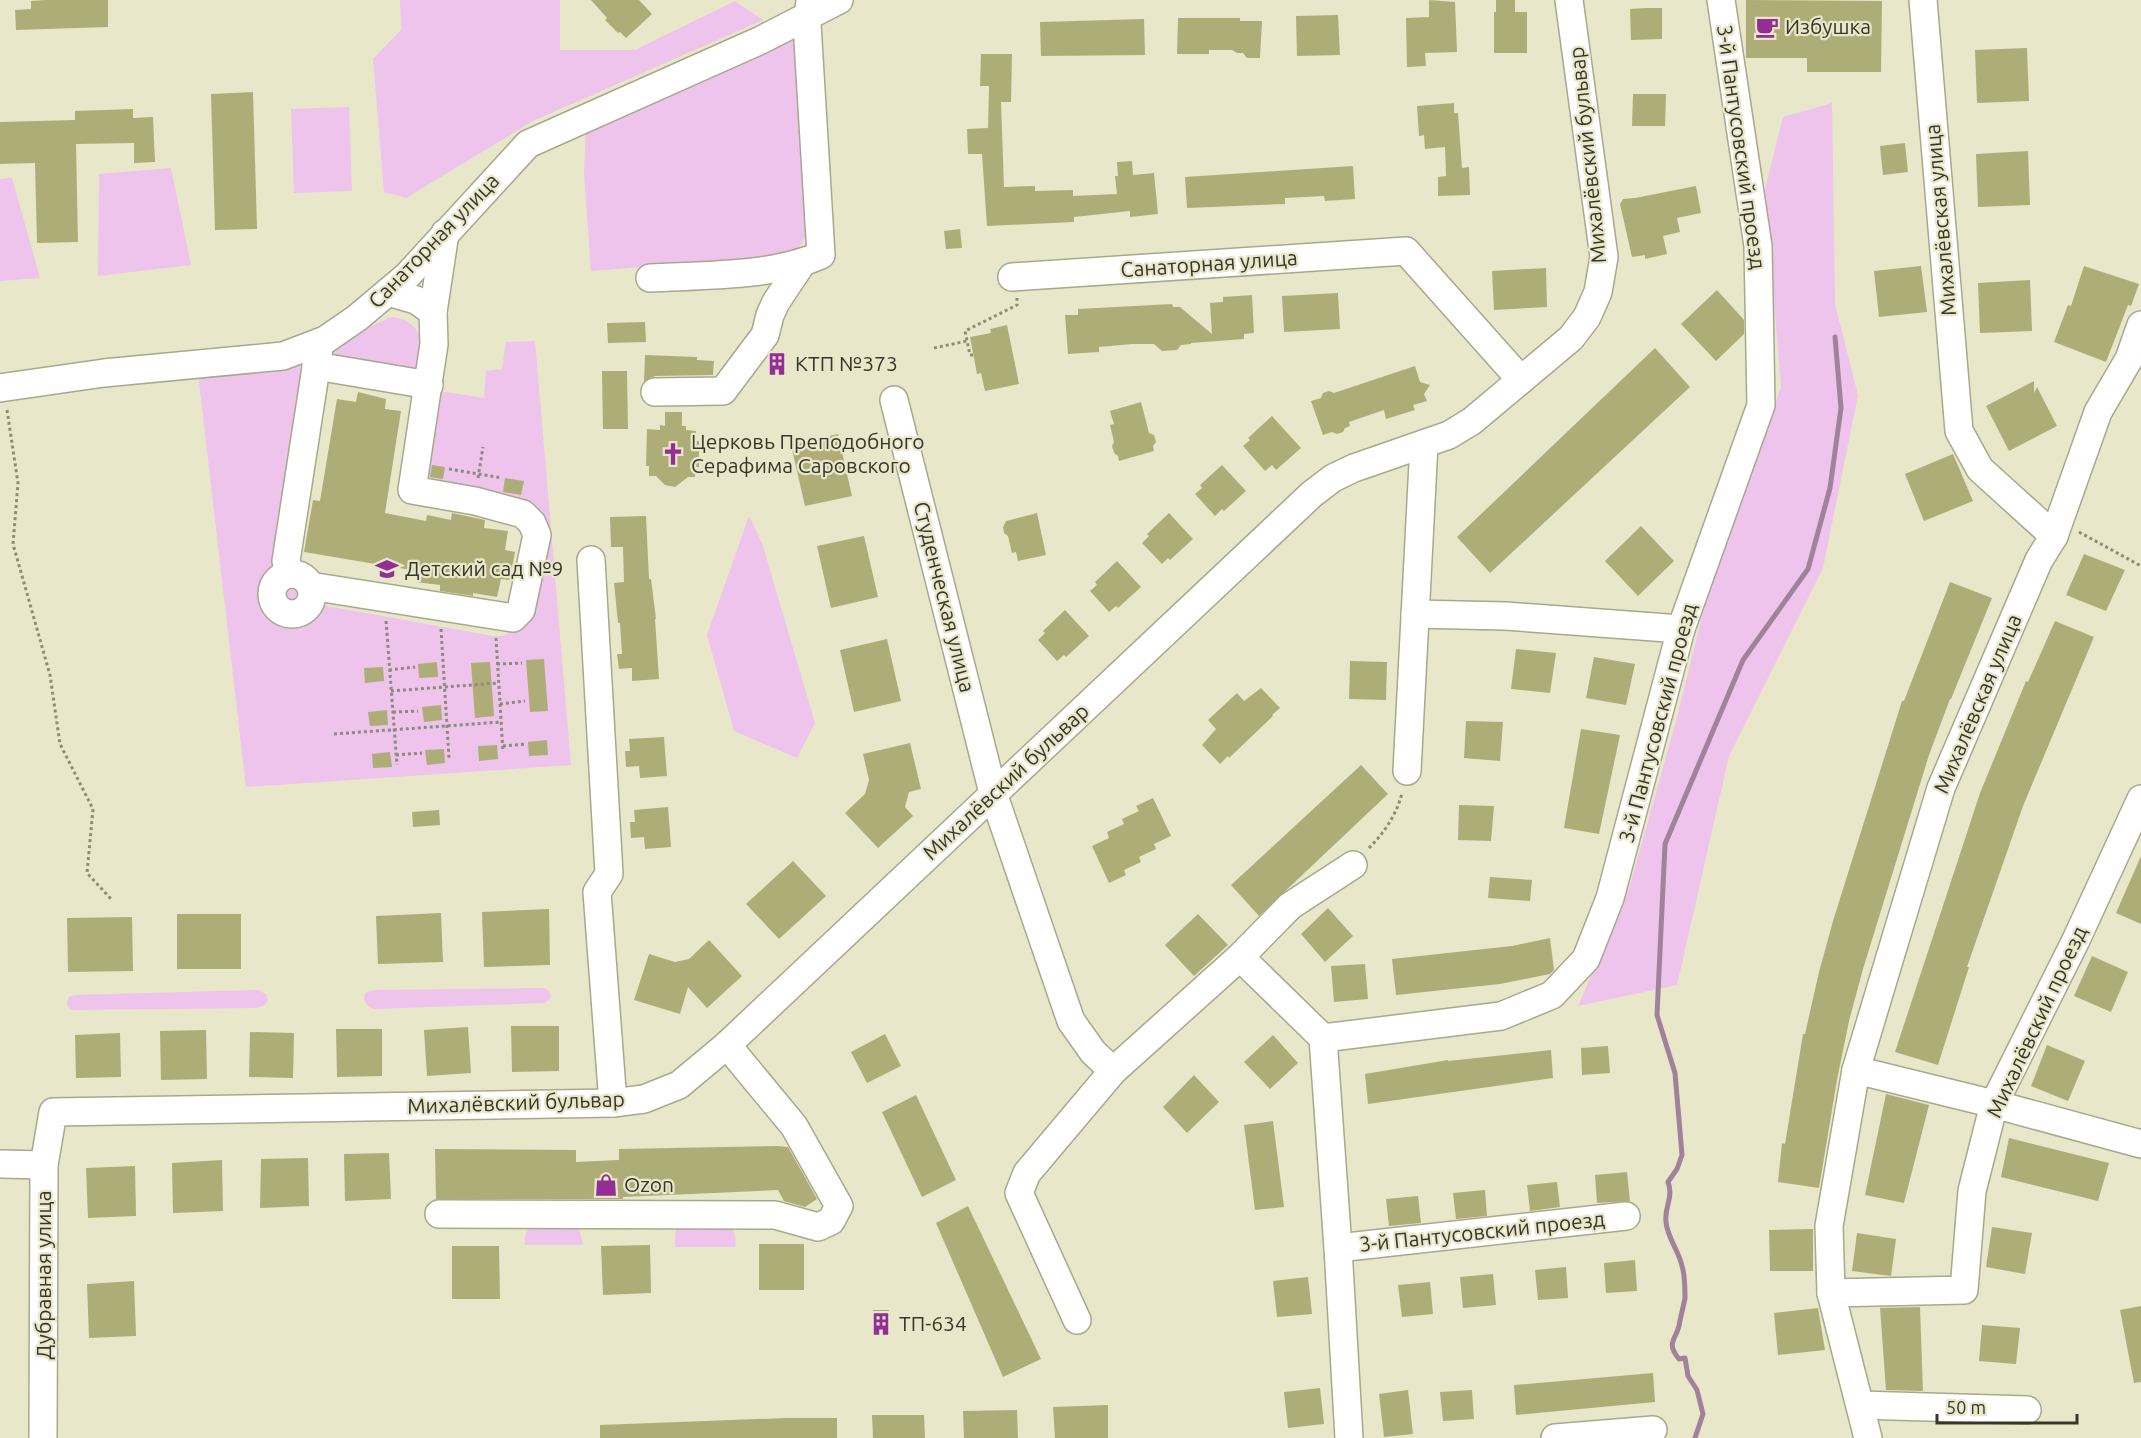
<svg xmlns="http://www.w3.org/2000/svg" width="2141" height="1438" viewBox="0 0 2141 1438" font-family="Ubuntu,sans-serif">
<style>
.green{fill:#eec3ec}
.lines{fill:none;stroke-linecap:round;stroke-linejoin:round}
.stream{stroke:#a0829b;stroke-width:5}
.building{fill:#afad77}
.minor-casing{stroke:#a8a88c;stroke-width:30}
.path{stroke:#8d8c78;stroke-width:3;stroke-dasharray:3 3;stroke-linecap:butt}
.minor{stroke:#fff;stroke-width:27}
.labels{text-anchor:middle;stroke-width:4.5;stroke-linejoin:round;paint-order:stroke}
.poi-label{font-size:21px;fill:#37362b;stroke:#e8e7ca;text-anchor:start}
.street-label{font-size:21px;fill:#37362b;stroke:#e8e7ca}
</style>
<rect width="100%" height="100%" fill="#e8e7ca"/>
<g class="green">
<path d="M400 0H560V50H635L735 1 763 20 533 121 406 198 384 192 373 59 401 30Z"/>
<path d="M789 38 796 43 806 233C802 246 797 251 784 256L591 271 584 172 586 130Z"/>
<path d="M1832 103 1835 304 1858 395 1823 568 1729 756 1677 985 1578 1006 1629 889 1677 718 1711 580 1781 387 1765 190 1783 117Z"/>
<path d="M349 107 352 191 294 193 291 109Z"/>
<path d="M171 168 191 265 98 276 99 174Z"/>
<path d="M12 178 40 278 0 281V179Z"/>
<path d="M391 317C410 318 422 330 422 351 422 360 416 370 414 379L322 363 321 350Z"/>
<path d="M535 341 571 765 246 787 198 373 305 360 264 609 269 617C293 621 298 623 316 604L493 636H503L523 626 541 530 419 487 433 390 484 398 486 371 502 369 506 342Z"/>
<path d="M749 516 762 543 815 723 797 758 734 731 707 635Z"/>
<path d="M295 582 305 598C301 606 293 608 285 604L280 593 287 583Z"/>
<path d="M544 988 548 990 551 995 550 999 545 1003 374 1009C366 1005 363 1002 365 993L375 990Z"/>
<path d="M258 990 266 994 268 1000 265 1005 257 1008 73 1010 68 1007 67 1002 69 997 75 995Z"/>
<path d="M723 1221C733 1230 737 1234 735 1247H675V1234L679 1225Z"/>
<path d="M534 1227H575L580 1231 583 1245H525C525 1235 524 1231 534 1227Z"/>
</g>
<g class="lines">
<path class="stream" d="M1695 1438 1703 1414 1697 1390 1688 1376 1685 1358 1679 1359C1666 1343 1675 1341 1679 1326 1680 1319 1684 1304 1685 1298 1685 1289 1685 1275 1682 1266 1679 1251 1667 1237 1666 1222 1664 1207 1674 1197 1668 1182L1677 1169 1682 1155 1675 1073 1657 1015 1665 844 1743 660 1808 569 1830 488 1841 408 1835 337"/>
</g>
<g class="building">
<path d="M45 0H108V27L16 30 15 10 31 9V1Z"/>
<path d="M591 0H639L652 14 626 38 620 32 618 33 605 20 607 18Z"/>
<path d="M1429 0 1455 2 1457 52 1425 53 1426 66 1407 67 1406 18 1429 17Z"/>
<path d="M1496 0H1515V12H1527V53H1494V12H1496Z"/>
<path d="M1746 0 1882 1 1881 72H1807V58H1746Z"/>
<path d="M1646 8H1662V39L1631 40 1630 9Z"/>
<path d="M1338 15 1340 55 1297 56 1296 16Z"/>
<path d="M1178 18H1240V21H1262L1260 58H1247L1243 53H1237L1232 50H1209V54H1177Z"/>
<path d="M1144 19 1145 55 1041 56 1040 22Z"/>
<path d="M2027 48 2029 101 1977 103 1975 50Z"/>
<path d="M981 54H1012L1011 102H1001L1004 187 1035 186V191L1073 190V196L1117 194 1115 176H1118L1117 162 1132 161 1133 175 1154 173 1158 214 1130 217V211L1074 217V222L987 226 982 154H968L967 129 988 128 989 86H980Z"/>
<path d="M253 92 257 229 215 230 211 94Z"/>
<path d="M1633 94H1666L1665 126H1632Z"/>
<path d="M1454 103V113H1458L1462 168 1469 167 1470 195 1438 196V177L1446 176 1445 147 1425 149 1424 135 1419 136 1417 106Z"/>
<path d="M133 109V118L153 117 155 162 134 163V143L76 144 78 242 37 243 35 163 0 164V122L75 120V111Z"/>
<path d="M1905 143 1908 172 1883 175 1880 146Z"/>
<path d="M2028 151 2030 205 1978 207 1976 154Z"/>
<path d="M1353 166 1355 199 1325 201 1324 196 1285 198V204L1187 208 1185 177Z"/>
<path d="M1696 186 1701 213 1677 218 1680 232 1663 236 1667 254 1645 259V255L1632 257 1620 204 1623 199 1635 198Z"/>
<path d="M960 229 962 248 946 249 944 231Z"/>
<path d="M1921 266 1927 312 1879 317 1874 271Z"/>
<path d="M2084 266 2139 284 2131 306 2128 305 2106 362 2054 342 2068 305 2071 306Z"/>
<path d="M1546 268 1547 307 1494 310 1492 271Z"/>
<path d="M2030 280 2032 331 1980 333 1978 283Z"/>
<path d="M1717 290 1744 320V334L1716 361 1681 324Z"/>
<path d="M1338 293 1340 329 1284 332 1282 296Z"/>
<path d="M1252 295 1254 333 1244 334V339L1191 343V344L1181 345 1177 350 1162 351 1154 344H1133L1099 347V352L1068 354 1065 315H1078V309L1172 304 1173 307H1180L1212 334 1210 303 1223 302V297Z"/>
<path d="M645 322 646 342 608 343 607 323Z"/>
<path d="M1007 325 1019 384 985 391 981 373 977 374 970 337 991 333 990 329Z"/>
<path d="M1655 348 1690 387 1490 573 1457 537Z"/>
<path d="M645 355 697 357V360L714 361 713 375 655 376 644 382Z"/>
<path d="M1415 366 1420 382 1430 385 1424 394 1427 401 1413 405 1415 410 1386 419 1384 410 1349 422 1350 426 1345 428 1343 432 1337 434 1332 432 1323 435 1311 401 1321 398 1323 393 1329 391 1334 393Z"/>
<path d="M602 371H627L628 429H603Z"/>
<path d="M2034 381V393L2037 387 2057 426 2009 451 1986 406Z"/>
<path d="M358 392 386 399 385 409 401 411 385 513 426 521 427 515 451 520 452 513 485 520 484 528 508 531 505 550 515 552 510 580 501 579 497 597 473 593V596L440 591V585L416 582 417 571 304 552 313 500 320 501 337 399 356 402Z"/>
<path d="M1141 402 1149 433 1154 435 1156 442 1153 446 1154 451 1119 461 1118 456 1114 453 1112 446 1114 442 1110 425 1114 424 1110 411Z"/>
<path d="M665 412H682V426H686V430L696 431V441H699V467H695V477H688L675 487 665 485 656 476H649V466H646L647 429 660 430V425L665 426Z"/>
<path d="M1272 416 1301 448 1276 470 1272 465 1265 471 1243 446 1250 440 1248 438Z"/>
<path d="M838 434 852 496 805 506 791 445Z"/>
<path d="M1953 454 1973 501 1924 521 1905 474Z"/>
<path d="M432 465 445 467 443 479 430 477Z"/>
<path d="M1222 465 1246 491 1224 511 1222 509 1215 516 1195 494 1202 488 1200 485Z"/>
<path d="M505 478 524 481 521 495 503 492Z"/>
<path d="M1037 513 1046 555 1018 561 1016 552 1012 553 1008 536 1004 533 1003 527 1006 521Z"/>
<path d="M1169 513 1193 539 1170 560 1168 558 1162 564 1142 543 1149 536 1147 534Z"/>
<path d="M646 516 649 579H651L656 619H655L659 679 632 681V668L619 669 617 654H622L620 623H618L614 583 624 582 623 547H611L610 517Z"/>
<path d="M1641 526 1674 561 1638 596 1605 561Z"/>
<path d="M864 536 878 597 831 608 817 546Z"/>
<path d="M2084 554 2125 570 2106 611 2066 595Z"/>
<path d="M1117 561 1141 587 1118 608 1116 606 1109 612 1090 591 1097 585 1095 582Z"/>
<path d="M1950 582 1992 598 1951 699H1950L1929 755 1863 969 1849 1021 1837 1080 1819 1188 1778 1182 1782 1143 1785 1144 1803 1034H1805L1819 972 1833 921 1902 701H1904Z"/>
<path d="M1065 610 1089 636 1066 657 1064 655 1057 661 1038 640 1045 633 1043 631Z"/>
<path d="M2055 621 2094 637 2023 806 1967 967H1969L1938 1065 1895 1052 1980 793 2026 681 2028 682Z"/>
<path d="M887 639 901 701 854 712 840 650Z"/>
<path d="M1516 649 1556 653 1550 693 1511 689Z"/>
<path d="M1594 657 1635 664 1626 705 1586 698Z"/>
<path d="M544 659 548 711 530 712 526 660Z"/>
<path d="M1350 661 1387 662 1386 700 1349 699Z"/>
<path d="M437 662 438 677 419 678 418 664Z"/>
<path d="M490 662 494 716 475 718 471 663Z"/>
<path d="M383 667 384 681 365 683 364 668Z"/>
<path d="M1261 688 1280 708 1272 715 1273 716 1229 758 1228 756 1220 764 1202 745 1216 729 1208 720 1237 693 1244 701Z"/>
<path d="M441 705 442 720 424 722 422 707Z"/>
<path d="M387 710 388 725 370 726 368 712Z"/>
<path d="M1466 721 1503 722 1500 761 1464 758Z"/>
<path d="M1581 729 1620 735 1599 834 1564 828Z"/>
<path d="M664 737 667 776 640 778 639 766 626 767 625 751H630L629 739Z"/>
<path d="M547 740 548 755 529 756 528 742Z"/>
<path d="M910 743 921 789 909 792 905 807 913 816 878 848 845 813 865 794 869 780 863 754Z"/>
<path d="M497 745 498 759 479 761 478 746Z"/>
<path d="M444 749 445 763 427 765 425 750Z"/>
<path d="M390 752 392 767 373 768 372 754Z"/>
<path d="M1361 765 1388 794 1259 916 1231 885Z"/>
<path d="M1153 798 1171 836 1154 844 1156 849 1139 857 1141 862 1124 870 1126 875 1109 883 1092 846 1109 838 1107 832 1124 824 1122 819 1139 811 1136 806Z"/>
<path d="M1459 805 1494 806 1491 841 1458 840Z"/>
<path d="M668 807 671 847 645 849 644 837 631 838 630 822H635L634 810Z"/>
<path d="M439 810 440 825 413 827 412 812Z"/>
<path d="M2141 856V924L2116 913Z"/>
<path d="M793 861 826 896 779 939 746 904Z"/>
<path d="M1490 877 1532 880 1530 901 1488 898Z"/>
<path d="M1328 908 1353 936 1325 962 1301 934Z"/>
<path d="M549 909 550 965 484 967 482 912Z"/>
<path d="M441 913 443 962 378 964 376 916Z"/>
<rect x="177" y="914" width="64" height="55"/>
<path d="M1198 914 1228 945 1194 976 1165 945Z"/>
<path d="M132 917 133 971 68 972 67 918Z"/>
<path d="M1550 938 1554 970 1550 974 1500 984 1396 995 1392 959 1512 946Z"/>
<path d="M709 940 742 976 707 1008 688 987 680 1014 634 1000 649 954 675 962 689 959Z"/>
<path d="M2092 956 2128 972 2111 1012 2074 996Z"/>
<path d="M1365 964 1368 999 1334 1002 1331 966Z"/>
<path d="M511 1026H559V1071L512 1072Z"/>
<path d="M468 1027 471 1073 427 1076 424 1030Z"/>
<path d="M336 1029H382V1076L337 1077Z"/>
<path d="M206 1030 207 1079 161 1080 160 1031Z"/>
<path d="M250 1032 294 1033 293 1078 249 1077Z"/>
<path d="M120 1033 121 1077 76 1078 75 1035Z"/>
<path d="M885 1034 901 1066 867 1083 851 1052Z"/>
<path d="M1273 1035 1298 1063 1270 1089 1244 1062Z"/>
<path d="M2047 1045 2085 1061 2068 1101 2031 1086Z"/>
<path d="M1608 1046 1610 1073 1582 1075 1581 1048Z"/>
<path d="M1551 1050 1553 1078 1368 1104 1365 1074 1448 1060V1061Z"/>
<path d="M1194 1075 1219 1102 1187 1133 1163 1107Z"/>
<path d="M1886 1094 1929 1105 1904 1203 1865 1195Z"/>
<path d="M916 1095 956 1180 922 1197 882 1112Z"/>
<path d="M1273 1121 1284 1207 1255 1210 1244 1125Z"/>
<path d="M2009 1138 2109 1163 2098 1201 2001 1177Z"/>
<path d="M777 1146 788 1147 817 1199 805 1207 784 1201 778 1190 623 1197V1199H436L435 1149 576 1150V1162L619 1160V1149Z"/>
<path d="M389 1153 391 1199 345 1201 344 1154Z"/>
<path d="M308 1158 309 1206 260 1208 261 1159Z"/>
<path d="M222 1160 223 1211 173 1213 172 1163Z"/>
<path d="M135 1166 136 1216 88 1218 86 1168Z"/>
<path d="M1627 1172 1630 1201 1597 1203 1595 1175Z"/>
<path d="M1557 1182 1560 1207 1530 1211 1527 1185Z"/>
<path d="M1485 1190 1487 1216 1456 1219 1453 1193Z"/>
<path d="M1418 1196 1421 1223 1389 1226 1386 1199Z"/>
<path d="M968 1206 1041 1359 1003 1377 936 1223Z"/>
<path d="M1992 1227 2032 1233 2025 1274 1986 1267Z"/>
<path d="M1813 1229V1271H1770L1769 1230Z"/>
<path d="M1857 1233 1896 1239 1891 1276 1852 1271Z"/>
<rect x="759" y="1244" width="45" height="46"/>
<path d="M650 1245 651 1293 603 1295 601 1246Z"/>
<path d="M452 1246H499L500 1299H452Z"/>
<path d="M1635 1260 1637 1291 1606 1293 1604 1263Z"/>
<path d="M1566 1267 1568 1298 1538 1300 1535 1270Z"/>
<path d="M1493 1274 1496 1305 1463 1308 1460 1277Z"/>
<path d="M1308 1277 1312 1314 1277 1317 1273 1281Z"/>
<path d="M134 1281 136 1336 89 1338 87 1284Z"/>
<path d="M1430 1282 1433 1314 1402 1317 1398 1285Z"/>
<path d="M2141 1306V1382L2134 1383 2120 1310Z"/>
<path d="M1920 1307 1923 1391 1886 1390 1880 1308Z"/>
<path d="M1818 1308 1825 1350 1778 1355 1774 1313Z"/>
<path d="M873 1310H889L888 1337H873Z"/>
<path d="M1982 1325 2020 1328 2016 1364 1979 1361Z"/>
<path d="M1653 1373 1655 1402 1516 1415 1514 1385Z"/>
<path d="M1320 1388 1324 1424 1288 1428 1284 1392Z"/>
<path d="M1408 1390 1413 1434 1384 1437 1379 1394Z"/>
<path d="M1472 1390 1474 1419 1443 1421 1440 1392Z"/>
<path d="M1108 1405V1438H1055L1053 1407Z"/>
<path d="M1017 1410 1018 1438H964L963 1411Z"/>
<path d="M872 1415H924L925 1438H873Z"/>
<path d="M787 1418H837V1438H600V1425Z"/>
</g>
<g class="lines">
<g class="minor-casing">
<g id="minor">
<path d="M1012 277 1406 251 1521 380"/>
<path d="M650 278C704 275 772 277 821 255L807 24 810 1"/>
<path d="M433 312 445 233"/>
<path d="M316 366 429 385"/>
<path d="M0 388 104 373 283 356 325 340 357 318 407 276 528 144 761 40 839 0"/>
<path d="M655 392 723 391 765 335 770 315 776 302 802 263"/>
<path d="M894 400 993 793 1071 1021 1093 1052 1113 1071"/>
<path d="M2054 536 2098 412 2129 359 2141 325"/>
<path d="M591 560 609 874 597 892 613 1103"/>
<path d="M290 574 286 561 320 342"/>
<circle cx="292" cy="594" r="20"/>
<path d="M310 586 513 618 521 610 537 535 532 523 523 514 475 501 412 490 434 344 433 312 416 300 388 292"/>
<path d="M1415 614 1505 616 1681 629"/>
<path d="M1407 771 1424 444"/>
<path d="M1240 957 1323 1038"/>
<path d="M1856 1070 1994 1104 2141 1144"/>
<path d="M0 1164 44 1165"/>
<path d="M439 1214 775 1215 818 1227 831 1221 839 1206 794 1126 727 1045"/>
<path d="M1338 1248 1626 1216"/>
<path d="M1831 1293 1964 1290 1972 1191 1994 1104 2076 940 2141 799"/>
<path d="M1077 1320 1019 1193 1027 1173 1113 1071 1240 957 1290 906 1353 865"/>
<path d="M1860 1405 2027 1410"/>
<path d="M43 1438 44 1165 53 1112 613 1103 644 1099 679 1085 727 1045 1312 494 1333 478 1354 468 1449 435 1472 421 1571 338 1587 317 1598 292 1604 257 1569 0"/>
<path d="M1349 1438 1338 1248 1323 1038 1501 1016 1552 995 1586 959 1610 898 1681 629 1761 405 1758 246 1721 0"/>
<path d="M1555 1438 1653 1430"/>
<path d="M1868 1438 1831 1293 1829 1226 1856 1070 1941 788 2039 560 2054 536 1980 469 1959 431 1923 0"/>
</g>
</g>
<g class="path">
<path d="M934 348 967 341"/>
<path d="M973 355H970L965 331 1017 305V298"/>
<path d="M7 410 18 483 13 544 50 675 60 744 93 809 87 873 112 900"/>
<path d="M449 469 502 478"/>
<path d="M478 478 483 447"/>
<path d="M2079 532 2141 566"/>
<path d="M386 621 397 765"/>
<path d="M441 629 449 759"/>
<path d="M496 638 503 752"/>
<path d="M497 664 522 663"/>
<path d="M389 670 415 667"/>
<path d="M391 691 498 683"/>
<path d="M500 704 525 701"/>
<path d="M393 712 418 711"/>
<path d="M334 734 501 722"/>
<path d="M503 746 526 744"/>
<path d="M396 755 422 753"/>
<path d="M1369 848C1384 833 1397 814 1402 793"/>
</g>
<use href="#minor" class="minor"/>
</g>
<defs>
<g id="cafe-bare" transform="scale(1.8)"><path d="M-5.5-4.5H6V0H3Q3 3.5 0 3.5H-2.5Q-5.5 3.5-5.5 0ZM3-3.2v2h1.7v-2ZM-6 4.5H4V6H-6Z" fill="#932e94" stroke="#e8e7ca" stroke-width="2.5" paint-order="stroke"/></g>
<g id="building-bare" transform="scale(1.8)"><path d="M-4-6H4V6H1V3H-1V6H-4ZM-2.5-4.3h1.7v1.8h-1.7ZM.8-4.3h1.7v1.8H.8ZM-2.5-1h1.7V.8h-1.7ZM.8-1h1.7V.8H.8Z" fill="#932e94" stroke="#e8e7ca" stroke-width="2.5" paint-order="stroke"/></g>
<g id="church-bare" transform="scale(1.8)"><path d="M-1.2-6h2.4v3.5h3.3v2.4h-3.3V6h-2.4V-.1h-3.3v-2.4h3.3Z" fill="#932e94" stroke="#e8e7ca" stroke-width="2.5" paint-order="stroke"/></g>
<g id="school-bare" transform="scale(1.8)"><path d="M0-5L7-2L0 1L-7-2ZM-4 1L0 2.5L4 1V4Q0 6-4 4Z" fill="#932e94" stroke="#e8e7ca" stroke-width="2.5" paint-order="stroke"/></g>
<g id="shop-bare" transform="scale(1.8)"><path d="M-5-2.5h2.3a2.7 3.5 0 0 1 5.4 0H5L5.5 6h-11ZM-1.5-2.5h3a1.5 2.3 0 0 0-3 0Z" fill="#932e94" stroke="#e8e7ca" stroke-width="2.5" paint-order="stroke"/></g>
</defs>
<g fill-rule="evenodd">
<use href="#cafe-bare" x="1767" y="27"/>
<use href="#building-bare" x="777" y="364"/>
<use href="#church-bare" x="673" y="454"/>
<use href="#school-bare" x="387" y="569"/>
<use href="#shop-bare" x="606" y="1185"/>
<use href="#building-bare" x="881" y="1324"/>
</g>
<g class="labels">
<g class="poi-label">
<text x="1785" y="34">Избушка</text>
<text x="795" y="371">КТП №373</text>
<text x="691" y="449">Церковь Преподобного<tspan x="691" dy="24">Серафима Саровского</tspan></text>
<text x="405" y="576">Детский сад №9</text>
<text x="624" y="1192">Ozon</text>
<text x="899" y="1331">ТП-634</text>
</g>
<g class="street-label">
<text transform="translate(1741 147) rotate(82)" y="7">3-й Пантусовский проезд</text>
<text transform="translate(1588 155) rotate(-96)" y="7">Михалёвский бульвар</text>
<text transform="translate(1941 220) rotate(-95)" y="7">Михалёвская улица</text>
<text transform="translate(434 241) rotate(-46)" y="7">Санаторная улица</text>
<text transform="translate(1209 264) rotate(-4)" y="7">Санаторная улица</text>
<text transform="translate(944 597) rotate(76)" y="7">Студенческая улица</text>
<text transform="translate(1978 704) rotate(-67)" y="7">Михалёвская улица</text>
<text transform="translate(1658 723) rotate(-75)" y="7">3-й Пантусовский проезд</text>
<text transform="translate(1006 782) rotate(-43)" y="7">Михалёвский бульвар</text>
<text transform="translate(2037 1022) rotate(-65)" y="7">Михалёвский проезд</text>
<text transform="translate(516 1103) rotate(-2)" y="7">Михалёвский бульвар</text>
<text transform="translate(1482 1232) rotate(-6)" y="7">3-й Пантусовский проезд</text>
<text transform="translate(44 1275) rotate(-90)" y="7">Дубравная улица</text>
</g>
</g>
<path d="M1937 1414v9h140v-9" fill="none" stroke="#37362b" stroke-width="3"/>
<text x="1946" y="1414" font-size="18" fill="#37362b" stroke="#e8e7ca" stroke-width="4.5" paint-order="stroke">50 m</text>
</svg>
